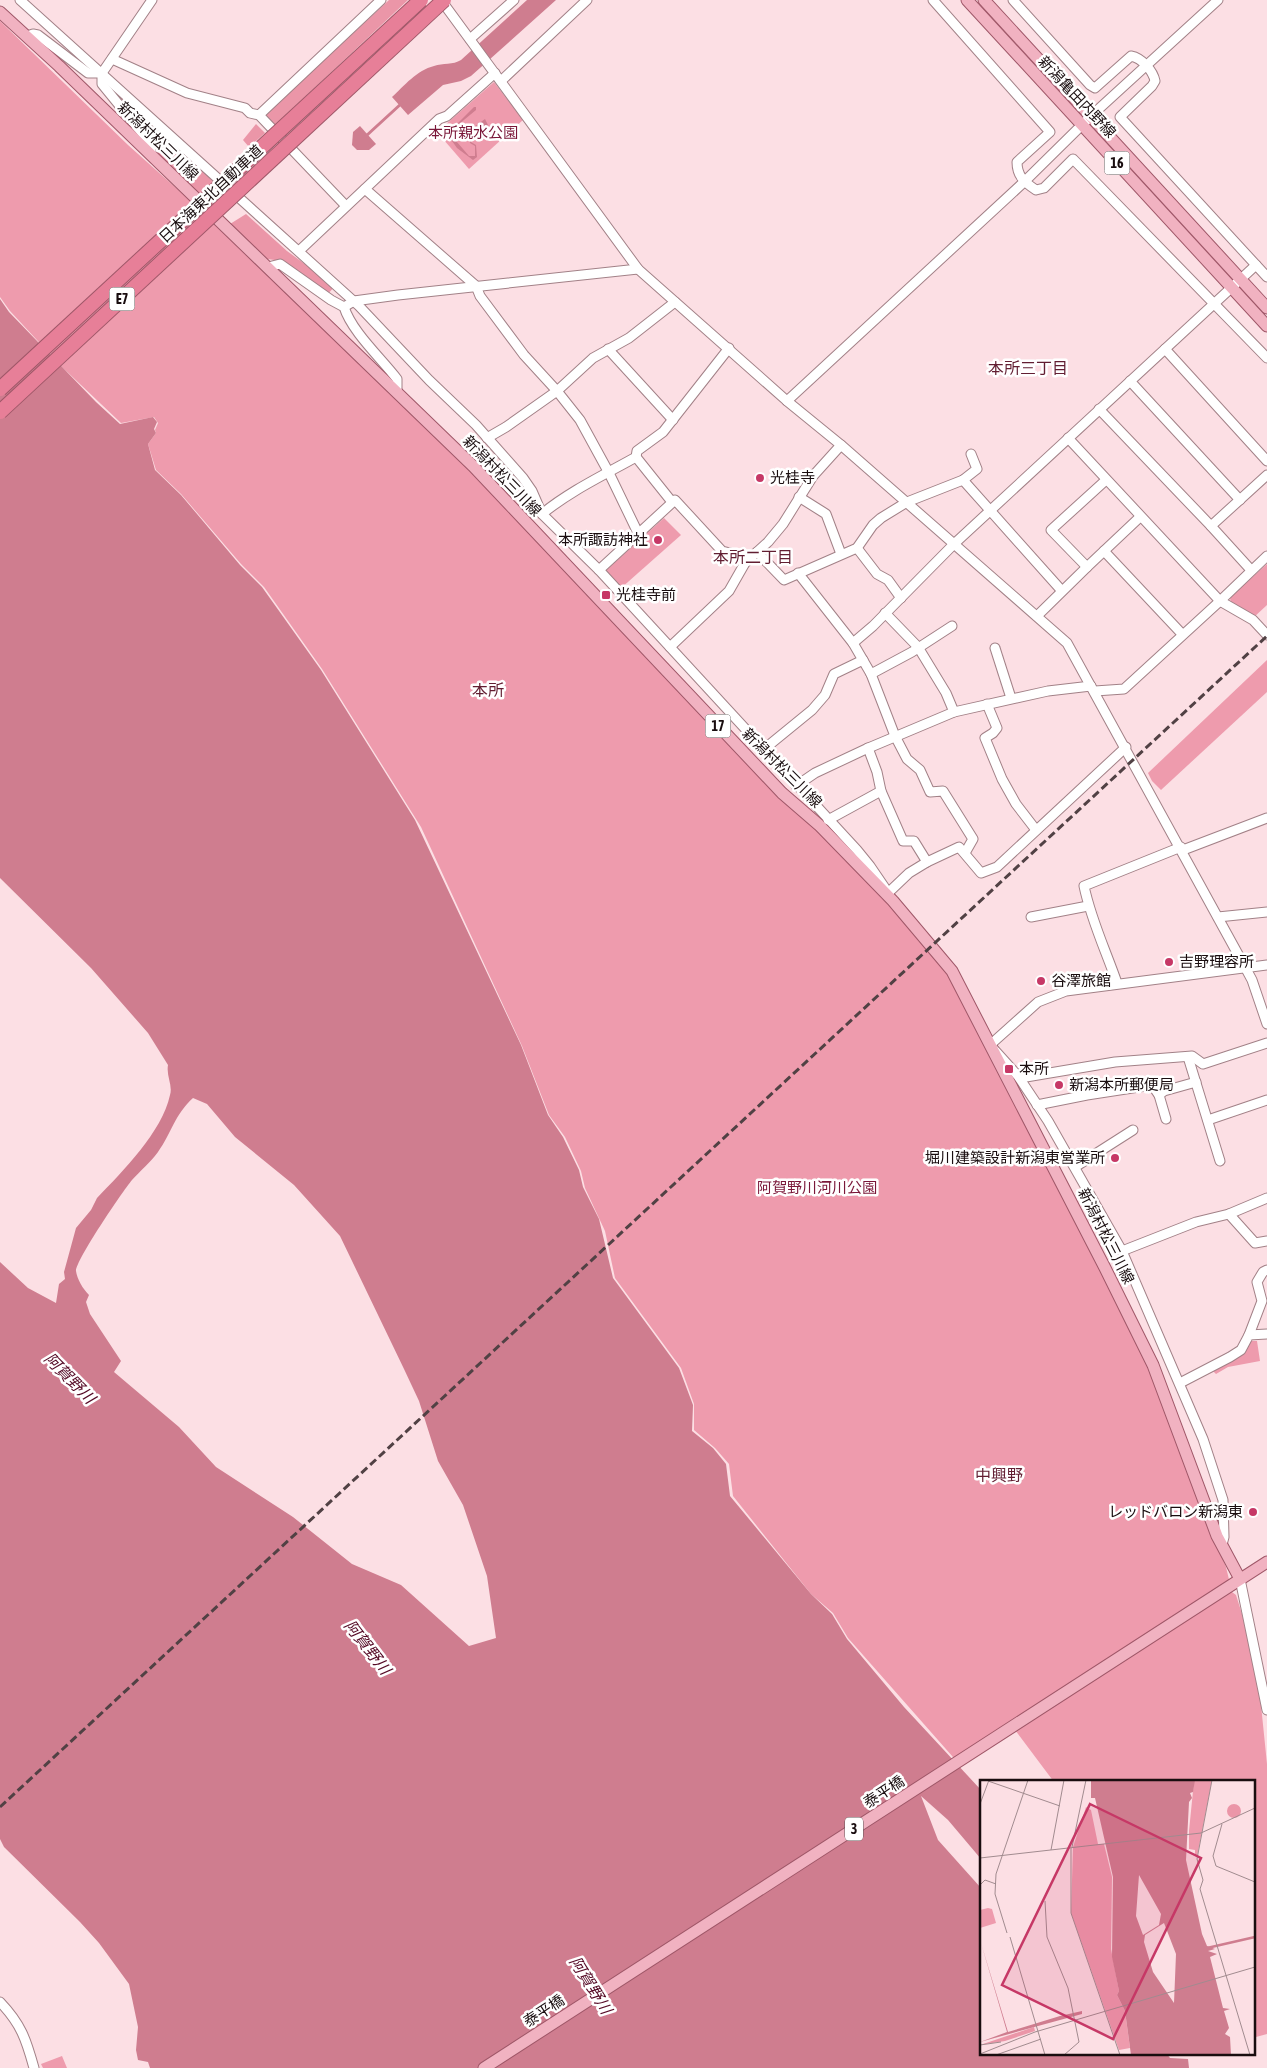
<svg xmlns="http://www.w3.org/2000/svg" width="1267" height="2068" viewBox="0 0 1267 2068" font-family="'Asap Condensed','Noto Sans JP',sans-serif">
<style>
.green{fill:#ee9bad}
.forest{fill:#eb96a8}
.water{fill:#cf7d8f;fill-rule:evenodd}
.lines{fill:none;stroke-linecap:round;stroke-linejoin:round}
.stream{stroke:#cf7d8f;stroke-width:3}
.minor-casing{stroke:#a28187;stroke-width:11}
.major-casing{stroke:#9f5768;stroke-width:13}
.minor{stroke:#fff;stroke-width:9}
.major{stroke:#f1b2c1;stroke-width:11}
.rail{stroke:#514144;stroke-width:3;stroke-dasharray:8 4;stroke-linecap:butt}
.highway-bridge-casing{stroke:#9f5768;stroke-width:16;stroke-linecap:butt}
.highway-bridge{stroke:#e77f98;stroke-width:14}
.poi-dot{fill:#c63866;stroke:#fff;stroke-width:2}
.labels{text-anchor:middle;stroke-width:5;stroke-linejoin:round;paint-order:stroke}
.shield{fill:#fff;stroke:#5e5657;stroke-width:1}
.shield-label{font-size:14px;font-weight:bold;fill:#190d0f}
.street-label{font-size:15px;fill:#190d0f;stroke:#fff}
.park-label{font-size:15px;fill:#7a1739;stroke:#fff}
.poi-label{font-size:15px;fill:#190d0f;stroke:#fff;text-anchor:start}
.neighbourhood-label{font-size:16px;fill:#621e32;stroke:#fff}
.water-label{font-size:16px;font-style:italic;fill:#540824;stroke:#fff}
.inset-river{fill:none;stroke:#cf7d8f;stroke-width:2.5}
.inset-road{fill:none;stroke:#a18b8f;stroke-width:1}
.view{fill:#c63866;fill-opacity:0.15;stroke:#c63866;stroke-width:2.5}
.inset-edge{fill:none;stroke:#190d0f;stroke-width:2.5}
</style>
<rect width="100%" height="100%" fill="#fcdfe4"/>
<g class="green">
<path d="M0 21 128 145 222 229 493 493 880 891 947 972 1078 1224 1150 1371 1226 1567 1232 1592 1236 1595 1242 1614 1256 1676 1261 1705 1267 1764V2034L1256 2037 1253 2035V1782H1054L1015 1730 960 1765 848 1638 833 1613 811 1594 733 1496 729 1464 715 1448 694 1430V1404L681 1368 615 1278 605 1231 585 1188 581 1171 565 1137 549 1115 522 1046 421 827 322 669 264 587 241 564 181 494 156 470 148 444 156 433 155 430 158 423 154 417 121 423 61 366 10 311 0 297Z"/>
<path d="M494 82 523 120 469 169 437 132Z"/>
<path d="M664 518 681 535 620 589 604 572Z"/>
<path d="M1267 564V605L1253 618 1231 605 1230 597Z"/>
<path d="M1267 660V692L1161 790 1152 781 1148 773Z"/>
<path d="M1251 1341H1257L1260 1361 1228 1367 1216 1374 1213 1371C1228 1364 1243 1355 1251 1341Z"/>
<path d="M62 2056 67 2068H43L41 2064Z"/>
</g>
<g class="forest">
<path d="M389 0H408L273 127 264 119 266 114Z"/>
<path d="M105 82 215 180 199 195 161 162 153 144Z"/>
<path d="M256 124 265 133 249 147 243 140Z"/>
<path d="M246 214 287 251 335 286 327 295 282 261 267 259 230 224Z"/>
</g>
<g class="water">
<path d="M527 0H556L471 76 461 81 443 85 408 115 392 97C404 86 417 70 434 66 443 63 453 65 461 60Z"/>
<path d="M474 107H476V110L453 129 451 135 469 156H475V146L470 143 467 132 485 119 491 131 504 133 505 135H496C488 142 482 137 474 137L471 132 469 133 471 142 476 145 477 157 473 160 457 148 447 134Z"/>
<path d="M360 126 376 144 369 150H357L352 145 353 132Z"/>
<path d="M0 299 9 312 96 402 120 424 153 417 157 422 154 429 156 433 148 444 155 470 181 495 240 565 262 587 321 670 415 820 521 1045 548 1115 563 1137 579 1170 583 1187 599 1219 613 1278 679 1368 693 1405 692 1431 713 1448 726 1464 730 1496 811 1594 832 1614 847 1639 904 1707 981 1790V1859L948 1820 921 1796 938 1840 981 1888V2054H1167L1170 2058 1188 2059 1189 2068H150L148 2062 138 2060 136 2050 138 2027 129 1984 99 1943 80 1922 4 1847 0 1839V1262L28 1288 56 1303 59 1284 65 1279 64 1272 76 1228 91 1210 97 1198C123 1171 162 1132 170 1095 173 1085 166 1076 168 1065L148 1033 91 968 0 878ZM193 1098 207 1104 235 1137 294 1185 340 1236 404 1369 419 1401 438 1461 463 1505 487 1576 496 1638 469 1646 401 1585 352 1564 293 1517 216 1467 179 1427 114 1372 121 1361 90 1314 86 1302 89 1295C83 1289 77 1279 76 1271 76 1260 122 1192 132 1180 140 1171 150 1163 158 1152 171 1134 175 1114 193 1098Z"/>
</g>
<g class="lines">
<path class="stream" d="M366 136 402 103"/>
<g class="minor-casing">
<g id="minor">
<path d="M20 0 359 306 429 380 476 425 523 478 532 491 542 514 599 570 857 850 870 866 885 888"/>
<path d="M441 0 638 269 787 401 841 445 1067 643 1245 967 1252 980 1267 1024"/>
<path d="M933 0 1050 132 1017 162C1017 176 1024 182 1036 190L1044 188 1073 159 1267 358"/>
<path d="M1013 0 1090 85 1095 88 1131 56C1142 58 1153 71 1155 81L1152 86 1120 117 1267 277"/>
<path d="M27 36 33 34 38 35 88 73H102"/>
<path d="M470 39 514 0"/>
<path d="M112 59 187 93 245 108 250 113 259 115 346 206"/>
<path d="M501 81 587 0"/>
<path d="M259 115 381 0"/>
<path d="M151 154V144L102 84V73L152 0"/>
<path d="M365 189 476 286 480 296 524 355 557 391 580 420 609 473 638 533"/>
<path d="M299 251 439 119 447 116 495 73"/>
<path d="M268 267 280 264 331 300 344 307C352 332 381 358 397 379V392"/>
<path d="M344 307 354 301 398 295 638 269"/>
<path d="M608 349 673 420"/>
<path d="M1165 349 1267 461"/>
<path d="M1130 381 1240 500"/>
<path d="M787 401 1024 182 1091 116 1218 0"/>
<path d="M1099 409 1211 526 1267 475"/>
<path d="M487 438 506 427 557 391 593 358 629 338 675 302"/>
<path d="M1068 438 1220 601 1253 620 1267 635"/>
<path d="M636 457 672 502"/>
<path d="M963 480 1062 591"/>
<path d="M1106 480 1051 530 1087 567 1140 517"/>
<path d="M799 497 826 514 841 554"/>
<path d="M542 514C570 491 604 475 636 457L637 451 663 432 729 348"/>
<path d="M1211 526 1251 570"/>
<path d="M857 548 877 574 888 580 901 598"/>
<path d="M1104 551 1182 634"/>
<path d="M757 552 784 580 857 548 873 525 881 518 907 502 963 480 977 469 971 454"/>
<path d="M599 570 675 500 722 551 734 554 745 563"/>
<path d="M798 573 853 643 871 674 895 736 907 759 920 770 930 792 943 791 973 839 965 853"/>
<path d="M885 613 918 647 946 693 954 712"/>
<path d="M1037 616 1087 567"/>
<path d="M853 643 873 626 954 544 1256 265"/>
<path d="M670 647 729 591 745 563 768 542 783 524 813 476 841 445"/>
<path d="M995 648 1011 698"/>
<path d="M871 674 912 652 952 626"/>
<path d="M1095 691 1124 689 1220 601 1267 556"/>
<path d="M987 704 997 728 993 733 985 738 1002 779 1016 804 1036 830"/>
<path d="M868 748 877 772 881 791 903 841H914L927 862"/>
<path d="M763 750 812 710 825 695 834 674 863 660"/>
<path d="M796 786 815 773 866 749 954 712 1048 691 1091 686"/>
<path d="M828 820 881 791"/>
<path d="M1183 850 1267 818"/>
<path d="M888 893 909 873 927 862 959 847 981 873 997 867 1126 747"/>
<path d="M1031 917 1088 906"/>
<path d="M1218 917 1267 912"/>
<path d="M1117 983C1106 951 1091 920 1084 886L1181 847"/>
<path d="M1188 1057 1220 1161"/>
<path d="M1020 1078 1115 1062 1192 1056 1203 1064 1267 1043"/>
<path d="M1037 1105 1087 1095 1152 1085 1159 1095"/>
<path d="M1166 1119 1159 1095 1164 1091 1196 1082"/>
<path d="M1208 1120 1267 1100"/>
<path d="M1075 1167 1133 1130"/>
<path d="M1229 1214 1255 1243 1267 1241"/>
<path d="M1122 1251 1196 1222 1229 1214 1267 1198"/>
<path d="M1249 1335 1262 1301 1257 1282 1263 1272 1267 1270"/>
<path d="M1180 1383 1230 1357 1241 1350 1249 1335 1267 1334"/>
<path d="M1222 1545 1224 1537 1223 1500 1203 1439 1122 1251 1048 1121 1018 1076 990 1045 1038 1002 1066 991 1267 965"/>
<path d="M1240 1579 1267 1710"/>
<path d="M0 2002C21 2024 26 2039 34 2068"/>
</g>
</g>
<g class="major-casing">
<g id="major">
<path d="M967 0 1267 326"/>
<path d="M984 0 1267 308"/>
<path d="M0 12 59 66 473 466 782 793 819 825 893 901 952 971 1105 1268 1153 1365 1217 1536 1240 1579"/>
<path d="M484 2068 1267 1562"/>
</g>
</g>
<use href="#minor" class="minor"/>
<use href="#major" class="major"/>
<path class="rail" d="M0 1807 1267 636"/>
<g class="highway-bridge-casing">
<g id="highway-bridge">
<path d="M0 389 421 0"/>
<path d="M0 412 444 0"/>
</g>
</g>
<use href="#highway-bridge" class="highway-bridge"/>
</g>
<g class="poi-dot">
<circle cx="760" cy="478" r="5"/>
<circle cx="658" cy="540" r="5"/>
<rect x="601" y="590" width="10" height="10" rx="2.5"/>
<circle cx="1169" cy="962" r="5"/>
<circle cx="1041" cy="981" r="5"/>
<rect x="1004" y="1064" width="10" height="10" rx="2.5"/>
<circle cx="1059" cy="1085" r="5"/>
<circle cx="1115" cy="1158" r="5"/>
<circle cx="1253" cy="1512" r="5"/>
</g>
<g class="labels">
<g class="shield">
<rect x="1104.5" y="151.5" width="25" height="23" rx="4"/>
<rect x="109.5" y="287.5" width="25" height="23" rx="4"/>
<rect x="705.5" y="714.5" width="25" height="23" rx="4"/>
<rect x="845" y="1817.5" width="18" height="23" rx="4"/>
</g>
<g class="shield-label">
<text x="1117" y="168">16</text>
<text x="122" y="304">E7</text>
<text x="718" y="731">17</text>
<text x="854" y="1834">3</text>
</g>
<g class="street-label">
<text transform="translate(1077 97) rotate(47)" y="5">新潟亀田内野線</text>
<text transform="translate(158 141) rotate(44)" y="5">新潟村松三川線</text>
<text transform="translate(211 194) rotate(-43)" y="5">日本海東北自動車道</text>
<text transform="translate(502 476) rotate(46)" y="5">新潟村松三川線</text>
<text transform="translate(782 768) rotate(45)" y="5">新潟村松三川線</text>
<text transform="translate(1106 1236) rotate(63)" y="5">新潟村松三川線</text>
<text transform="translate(884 1792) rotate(-33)" y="5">泰平橋</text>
<text transform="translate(544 2011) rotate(-33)" y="5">泰平橋</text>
</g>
<g class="park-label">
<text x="473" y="138">本所親水公園</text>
<text x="817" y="1193">阿賀野川河川公園</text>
</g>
<g class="poi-label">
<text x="770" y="483">光桂寺</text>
<text x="648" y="545" text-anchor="end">本所諏訪神社</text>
<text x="616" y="600">光桂寺前</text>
<text x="1179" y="967">吉野理容所</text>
<text x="1051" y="986">谷澤旅館</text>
<text x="1019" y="1074">本所</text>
<text x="1069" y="1090">新潟本所郵便局</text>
<text x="1105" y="1163" text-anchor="end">堀川建築設計新潟東営業所</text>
<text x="1243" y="1517" text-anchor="end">レッドバロン新潟東</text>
</g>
<g class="neighbourhood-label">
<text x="1028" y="374">本所三丁目</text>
<text x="753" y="563">本所二丁目</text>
<text x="488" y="696">本所</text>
<text x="999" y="1481">中興野</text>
</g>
<g class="water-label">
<text transform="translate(70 1378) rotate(45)" y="6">阿賀野川</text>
<text transform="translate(368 1647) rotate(52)" y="6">阿賀野川</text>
<text transform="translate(591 1985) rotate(58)" y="6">阿賀野川</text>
</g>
</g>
<g transform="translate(980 1780)">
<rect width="275" height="275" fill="#fcdfe4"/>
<path d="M232 0 217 77 215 76V70L209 69V51L214 1ZM106 27 111 30 118 64H124L132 97 131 169 139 211 137 215 145 231 150 268 139 270 91 133 93 67ZM8 128 12 129 16 143 0 148V130Z" fill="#ee9bad"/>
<path d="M247 31a7 7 0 1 1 14 0a7 7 0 1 1-14 0ZM54 247 55 251 25 261 0 265Z" fill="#eb96a8"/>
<path d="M111 0H215L213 12 210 13 212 18 209 22 206 80 222 154 227 166 235 169 228 171 237 174 230 177 243 228 250 229 244 231 249 248 245 254 250 257 251 275H151L145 231 137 215 139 211 132 177 133 97 115 18H111ZM159 95 181 134 179 145 163 155 156 136ZM184 143 196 174 194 223 173 192 164 162 165 155ZM1 163 28 252 80 236 102 231V234L0 262 27 252Z" fill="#cf7d8f" fill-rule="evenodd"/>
<path class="inset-river" d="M227 168 275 157"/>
<path class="inset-road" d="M232 0 217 79 223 100 220 109 270 275M8 1 80 26M0 24 9 0M242 44 233 76 236 86 275 102M92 67 106 0M91 68V133L140 275M71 70 84 0M0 78 221 53 275 28M0 105 5 100 16 104M65 121 67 157 88 208 99 262 84 275M27 153 15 114 16 94 48 0M30 157 65 275M0 265 21 262M0 274 55 252 275 187M16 275 61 259"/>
<path class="view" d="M110 24 221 78 133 259 22 205Z"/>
<rect width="275" height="275" class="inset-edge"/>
</g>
</svg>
